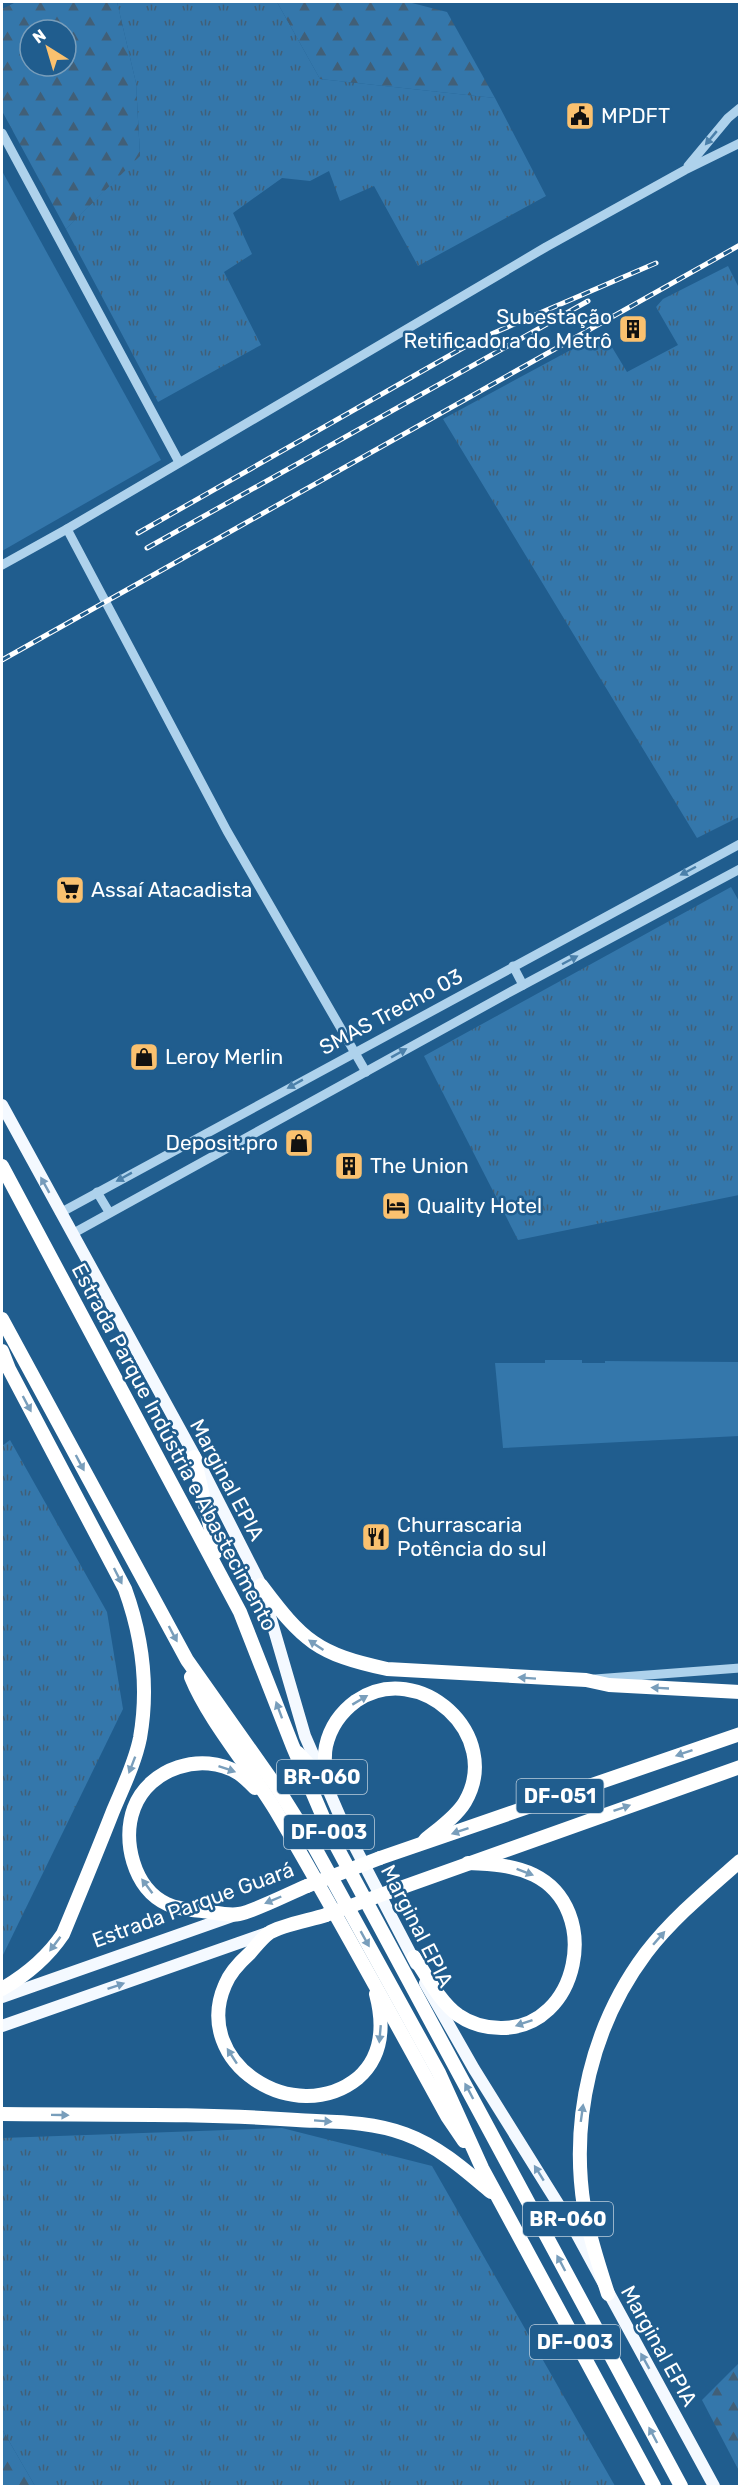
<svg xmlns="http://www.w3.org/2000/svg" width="741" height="2488" viewBox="0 0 741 2488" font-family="Rubik,sans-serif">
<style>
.grass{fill:url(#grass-tufts)}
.forest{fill:url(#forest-firs);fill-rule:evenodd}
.park{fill:#3477ab}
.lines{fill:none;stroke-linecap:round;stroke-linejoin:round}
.minor{stroke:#aed2ec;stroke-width:9}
.major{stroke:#f4f9ff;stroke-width:12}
.highway{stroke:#fff;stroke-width:14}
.rail-casing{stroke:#fff;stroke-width:5}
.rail{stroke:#205d8e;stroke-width:3;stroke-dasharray:9;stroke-linecap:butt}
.highway-bridge{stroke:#fff;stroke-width:14}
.oneway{fill:#4b80aa}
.oneway2{fill:#759bbb}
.oneway3{fill:#799ebb}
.labels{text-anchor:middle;stroke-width:5;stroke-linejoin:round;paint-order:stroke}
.shield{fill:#205d8e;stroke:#bccedd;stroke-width:1.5}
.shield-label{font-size:20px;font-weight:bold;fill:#fff}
.poi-label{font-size:21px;fill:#fff;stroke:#205d8e;text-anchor:start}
.street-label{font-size:21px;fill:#fff;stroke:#205d8e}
</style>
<defs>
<pattern id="grass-tufts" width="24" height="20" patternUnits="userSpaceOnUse" patternTransform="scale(1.5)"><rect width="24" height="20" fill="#3477ab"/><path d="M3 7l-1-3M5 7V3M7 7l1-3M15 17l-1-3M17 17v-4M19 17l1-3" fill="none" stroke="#415f77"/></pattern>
<pattern id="forest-firs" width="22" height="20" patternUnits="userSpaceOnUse" patternTransform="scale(1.5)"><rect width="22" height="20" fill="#3477ab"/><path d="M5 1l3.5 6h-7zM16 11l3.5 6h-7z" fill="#415f77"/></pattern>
</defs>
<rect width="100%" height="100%" fill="#205d8e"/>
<g class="grass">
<path d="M117 2H277L320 79 495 98 546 196 418 266 374 186 340 201 329 171 310 181 282 178 233 213 252 254 224 272 261 345 158 402 66 229 140 155 136 83Z"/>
<path d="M728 266 740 290 739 817 697 838 443 419 591 339 604 334 627 372 678 345 656 307 663 299Z"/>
<path d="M731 887 740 903 739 1195 518 1240 424 1056Z"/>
<path d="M10 1440 107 1612 123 1709 2 1957V1446Z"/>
<path d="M282 2128 432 2166 615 2486H35L2 2429V2138Z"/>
</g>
<g class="forest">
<path d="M16 2H117L136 83 140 156 66 229 2 111V9ZM30 30H66V66H30Z"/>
<path d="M277 2H408L447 12 495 98 320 79Z"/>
<path d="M739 2363V2471L702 2400Z"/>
<path d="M2 2429 35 2486H2Z"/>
</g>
<g class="park">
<path d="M2 171 161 460 2 551Z"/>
<path d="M545 1360H582V1363H605V1361L739 1362V1436L503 1448 495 1363H545Z"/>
</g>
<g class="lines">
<g class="minor">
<path d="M2 133 179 462"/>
<path d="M688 166 728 118 740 108"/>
<path d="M67 529 227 831 366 1072"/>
<path d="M2 565 67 529 546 247 685 170 740 143"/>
<path d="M513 966 523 985"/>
<path d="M97 1192 109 1212"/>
<path d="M60 1213 740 844"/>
<path d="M72 1234 512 991 740 869"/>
<path d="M595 1679 740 1668"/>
</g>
<g class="major">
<path d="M2 1105 204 1473 261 1585 305 1736 344 1826 416 1964"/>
<path d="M425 1983 474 2069 575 2231 714 2486"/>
<path d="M2 1997 235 1915"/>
<path d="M2 2026 270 1932"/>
</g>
<g class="highway">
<path d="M2 1166 240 1612 293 1747 332 1838 681 2486"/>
<path d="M2 1319 187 1660 278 1789 315 1848 439 2073 482 2168 654 2486"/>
<path d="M2 1351 9 1369 125 1589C142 1636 149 1687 140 1738 135 1763 123 1787 113 1811 97 1852 80 1893 63 1934 47 1958 26 1975 2 1989"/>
<path d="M194 1457 216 1552"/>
<path d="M261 1585C303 1641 317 1654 387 1669L586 1680 609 1685 740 1692"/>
<path d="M191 1677C209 1721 250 1768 276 1811 335 1911 391 2014 447 2116L464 2141"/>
<path d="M298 1753 323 1780"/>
<path d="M327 1787C326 1774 323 1759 326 1746 330 1728 341 1712 356 1701 419 1658 504 1735 465 1802 456 1817 438 1829 425 1840"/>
<path d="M255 1788C250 1783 244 1777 238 1773 202 1751 149 1768 134 1808 122 1840 133 1888 167 1904 177 1909 191 1910 202 1911 213 1912 228 1916 239 1914 255 1911 290 1893 307 1886"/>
<path d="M380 1858 740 1734"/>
<path d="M389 1892 740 1767"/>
<path d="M326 1915C311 1920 281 1925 269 1933 262 1938 256 1946 250 1953 240 1962 230 1972 225 1985 191 2063 295 2129 358 2078 383 2056 384 2024 376 1994"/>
<path d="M414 1957C427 1976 439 2001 458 2015 471 2024 485 2028 501 2028 579 2029 603 1909 534 1875 513 1865 491 1864 468 1863"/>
<path d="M2 2114C100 2115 199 2113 297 2120 333 2122 370 2121 405 2134 438 2146 464 2169 491 2192"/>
<path d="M608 2294C599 2265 589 2237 584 2207 570 2118 592 2025 646 1953 672 1919 707 1890 740 1861"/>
</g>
<g class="rail-casing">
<g id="rail">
<path d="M138 533 475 341 656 263"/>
<path d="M147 548 588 301"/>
<path d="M2 660 740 245"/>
</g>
</g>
<use href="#rail" class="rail"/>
<g class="highway-bridge">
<path d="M307 1886 380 1858"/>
<path d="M326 1915 389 1892"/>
</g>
</g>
<defs><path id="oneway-solid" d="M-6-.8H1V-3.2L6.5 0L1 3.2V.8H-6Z" transform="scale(1.5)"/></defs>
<g class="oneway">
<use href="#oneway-solid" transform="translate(711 138) rotate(130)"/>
<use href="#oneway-solid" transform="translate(688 871) rotate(152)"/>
<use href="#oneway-solid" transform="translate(570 960) rotate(-28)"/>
<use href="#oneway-solid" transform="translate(399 1053) rotate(-29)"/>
<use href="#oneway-solid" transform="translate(295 1084) rotate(151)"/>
<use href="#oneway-solid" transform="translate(124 1177) rotate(151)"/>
</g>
<g class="oneway2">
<use href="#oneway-solid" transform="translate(45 1185) rotate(-119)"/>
<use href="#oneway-solid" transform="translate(116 1986) rotate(-19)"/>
<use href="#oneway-solid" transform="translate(539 2173) rotate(-122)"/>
<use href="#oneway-solid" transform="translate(645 2361) rotate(-119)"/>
</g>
<g class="oneway3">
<use href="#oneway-solid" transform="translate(27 1404) rotate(62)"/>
<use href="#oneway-solid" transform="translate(80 1463) rotate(62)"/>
<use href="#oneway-solid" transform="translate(118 1576) rotate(63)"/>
<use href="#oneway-solid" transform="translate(173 1634) rotate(62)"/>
<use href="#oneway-solid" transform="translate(316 1645) rotate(-146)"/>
<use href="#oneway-solid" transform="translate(527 1678) rotate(-176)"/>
<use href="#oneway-solid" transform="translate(660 1688) rotate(-177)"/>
<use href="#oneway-solid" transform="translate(360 1700) rotate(-31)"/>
<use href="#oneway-solid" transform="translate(279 1710) rotate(-110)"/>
<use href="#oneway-solid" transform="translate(684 1753) rotate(161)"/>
<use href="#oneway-solid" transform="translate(132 1765) rotate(111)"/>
<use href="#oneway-solid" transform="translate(227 1769) rotate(19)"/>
<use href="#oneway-solid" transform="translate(622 1808) rotate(-19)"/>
<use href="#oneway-solid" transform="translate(460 1831) rotate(161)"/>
<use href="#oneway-solid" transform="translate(525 1872) rotate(21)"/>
<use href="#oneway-solid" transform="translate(147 1886) rotate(-127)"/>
<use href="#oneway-solid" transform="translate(273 1900) rotate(157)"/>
<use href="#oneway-solid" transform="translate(659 1938) rotate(-49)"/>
<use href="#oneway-solid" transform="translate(365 1939) rotate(61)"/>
<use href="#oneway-solid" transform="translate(55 1944) rotate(127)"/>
<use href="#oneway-solid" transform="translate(524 2023) rotate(161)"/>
<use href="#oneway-solid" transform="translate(380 2034) rotate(95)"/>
<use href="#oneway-solid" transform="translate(232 2056) rotate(-123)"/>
<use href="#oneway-solid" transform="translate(469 2091) rotate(-118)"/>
<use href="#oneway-solid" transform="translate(582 2113) rotate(-82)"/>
<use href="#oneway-solid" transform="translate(60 2115) rotate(1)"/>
<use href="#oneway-solid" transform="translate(323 2121) rotate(4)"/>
<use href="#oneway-solid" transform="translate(561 2263) rotate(-118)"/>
<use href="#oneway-solid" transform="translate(653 2435) rotate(-118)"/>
</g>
<defs>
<g id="civic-square" transform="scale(1.5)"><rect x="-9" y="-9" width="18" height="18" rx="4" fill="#fac16f" stroke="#205d8e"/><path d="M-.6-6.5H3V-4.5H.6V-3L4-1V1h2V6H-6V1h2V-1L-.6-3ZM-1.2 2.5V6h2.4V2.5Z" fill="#111"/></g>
<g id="building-square" transform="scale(1.5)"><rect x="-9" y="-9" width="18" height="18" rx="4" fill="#fac16f" stroke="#205d8e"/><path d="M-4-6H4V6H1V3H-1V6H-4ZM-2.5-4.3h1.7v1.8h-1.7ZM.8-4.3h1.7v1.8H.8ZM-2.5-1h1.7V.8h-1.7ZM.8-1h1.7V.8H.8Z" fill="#111"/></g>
<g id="supermarket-square" transform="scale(1.5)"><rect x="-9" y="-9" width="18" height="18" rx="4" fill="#fac16f" stroke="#205d8e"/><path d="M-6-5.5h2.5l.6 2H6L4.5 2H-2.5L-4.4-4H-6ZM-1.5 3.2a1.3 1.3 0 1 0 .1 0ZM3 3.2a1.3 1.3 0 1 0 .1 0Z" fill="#111"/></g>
<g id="shop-square" transform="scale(1.5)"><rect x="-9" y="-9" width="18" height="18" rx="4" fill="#fac16f" stroke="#205d8e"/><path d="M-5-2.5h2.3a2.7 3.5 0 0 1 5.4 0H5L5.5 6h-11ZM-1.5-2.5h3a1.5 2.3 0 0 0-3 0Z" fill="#111"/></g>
<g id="hotel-square" transform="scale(1.5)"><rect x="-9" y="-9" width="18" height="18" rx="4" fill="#fac16f" stroke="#205d8e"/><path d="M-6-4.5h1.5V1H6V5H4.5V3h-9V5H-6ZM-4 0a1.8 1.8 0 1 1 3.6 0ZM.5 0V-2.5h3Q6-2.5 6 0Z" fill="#111"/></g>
<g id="restaurant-square" transform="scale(1.5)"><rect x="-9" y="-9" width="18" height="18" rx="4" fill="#fac16f" stroke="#205d8e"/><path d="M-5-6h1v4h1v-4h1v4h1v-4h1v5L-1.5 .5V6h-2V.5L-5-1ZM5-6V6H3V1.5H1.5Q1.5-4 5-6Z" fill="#111"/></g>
</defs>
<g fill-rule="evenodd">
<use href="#civic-square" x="580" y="116"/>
<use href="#building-square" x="633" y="329"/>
<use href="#supermarket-square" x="70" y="890"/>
<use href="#shop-square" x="144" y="1057"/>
<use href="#shop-square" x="299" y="1143"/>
<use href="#building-square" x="349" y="1166"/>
<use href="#hotel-square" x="396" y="1206"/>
<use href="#restaurant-square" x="376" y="1537"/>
</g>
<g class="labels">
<g class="shield">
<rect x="277" y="1760" width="90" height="34" rx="4.5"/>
<rect x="516.5" y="1779" width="87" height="34" rx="4.5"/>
<rect x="284" y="1815" width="90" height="34" rx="4.5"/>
<rect x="523" y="2202" width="90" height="34" rx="4.5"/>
<rect x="530" y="2325" width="90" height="34" rx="4.5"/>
</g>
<g class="shield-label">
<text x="322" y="1784">BR-060</text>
<text x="560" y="1803">DF-051</text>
<text x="329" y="1839">DF-003</text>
<text x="568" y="2226">BR-060</text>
<text x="575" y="2349">DF-003</text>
</g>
<g class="poi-label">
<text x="601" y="123">MPDFT</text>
<text x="612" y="324" text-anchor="end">Subestação<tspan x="612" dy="24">Retificadora do Metrô</tspan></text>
<text x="91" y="897">Assaí Atacadista</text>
<text x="165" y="1064">Leroy Merlin</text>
<text x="278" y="1150" text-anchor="end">Deposit.pro</text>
<text x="370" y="1173">The Union</text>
<text x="417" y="1213">Quality Hotel</text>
<text x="397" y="1532">Churrascaria<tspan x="397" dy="24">Potência do sul</tspan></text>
</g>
<g class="street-label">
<text transform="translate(391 1012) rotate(-28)" y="7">SMAS Trecho 03</text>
<text transform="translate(174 1447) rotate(62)" y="7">Estrada Parque Indústria e Abastecimento</text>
<text transform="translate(227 1480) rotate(62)" y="7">Marginal EPIA</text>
<text transform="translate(193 1905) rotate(-20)" y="7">Estrada Parque Guará</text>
<text transform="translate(417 1926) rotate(63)" y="7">Marginal EPIA</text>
<text transform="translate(659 2346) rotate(61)" y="7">Marginal EPIA</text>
</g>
</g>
<rect width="741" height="2488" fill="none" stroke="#ffffff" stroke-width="6"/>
<g transform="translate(48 48) rotate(323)"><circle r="28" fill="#205d8e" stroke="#799ebb" stroke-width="1.5"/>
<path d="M0-4.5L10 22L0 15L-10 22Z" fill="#fac16f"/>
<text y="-9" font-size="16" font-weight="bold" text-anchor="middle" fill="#ffffff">N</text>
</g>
</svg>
